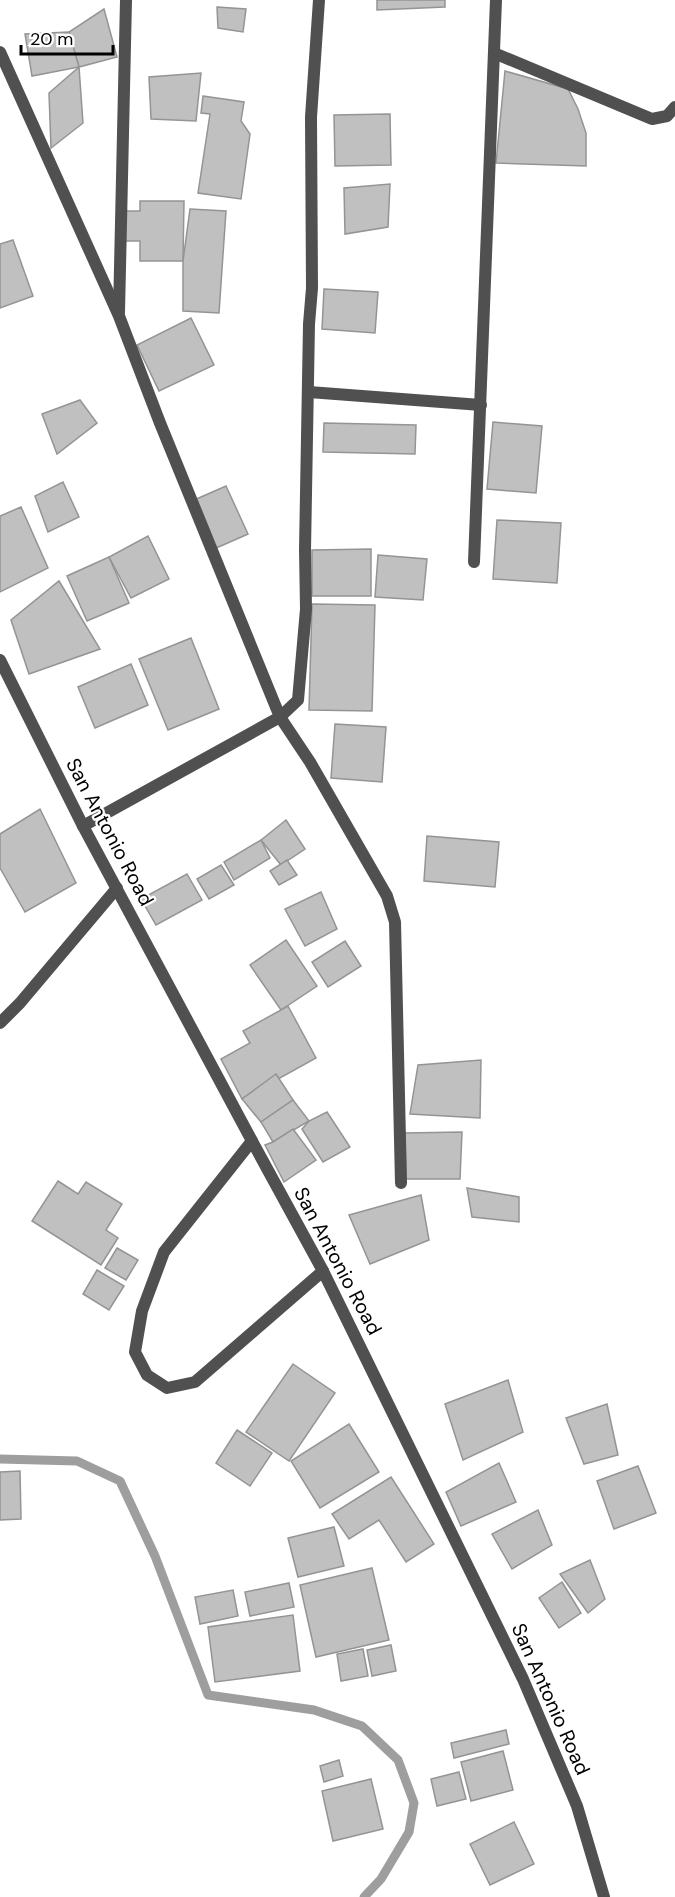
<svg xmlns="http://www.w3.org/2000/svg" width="675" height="1897" viewBox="0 0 675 1897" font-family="'DM Sans',sans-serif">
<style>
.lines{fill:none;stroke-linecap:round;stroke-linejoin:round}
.stream{stroke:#9e9e9e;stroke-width:9}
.building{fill:#c0c0c0;stroke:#949494;stroke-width:1.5}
.service{stroke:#505050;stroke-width:12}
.minor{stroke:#505050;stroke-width:12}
.tertiary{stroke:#505050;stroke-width:12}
.labels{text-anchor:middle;stroke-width:4.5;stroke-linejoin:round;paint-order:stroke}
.street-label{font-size:20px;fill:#000;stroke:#fff}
</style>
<rect width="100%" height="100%" fill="#fff"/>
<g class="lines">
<path class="stream" d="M0 1459 77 1461 120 1481 155 1556 208 1695 314 1710 362 1726 398 1760 414 1803 409 1832 381 1879 364 1897"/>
</g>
<g class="building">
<path d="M377 0H445V7L377 10Z"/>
<path d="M217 7 246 9 243 32 218 28Z"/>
<path d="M104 9 117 57 79 67 69 32Z"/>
<path d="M69 32 79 67 32 76 25 34Z"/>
<path d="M79 67 83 123 51 148 49 93Z"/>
<path d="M505 71 568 89 578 109 586 133V166L496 163Z"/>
<path d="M201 73 196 121 151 119 149 77Z"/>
<path d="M203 96 244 102 241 121 250 134 241 199 198 193 210 114 201 113Z"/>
<path d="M390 114 391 165 335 166 334 115Z"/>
<path d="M390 184 388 227 345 234 344 188Z"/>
<path d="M140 201H184L183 261H140V241H125V211H140Z"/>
<path d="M190 209 226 211 219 313 183 311V261Z"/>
<path d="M13 240 33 296 0 308V244Z"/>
<path d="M324 289 378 292 375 333 322 329Z"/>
<path d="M191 318 214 365 159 391 137 345Z"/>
<path d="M80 400 97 423 57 454 42 414Z"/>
<path d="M493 422 542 426 536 493 487 489Z"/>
<path d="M324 423 416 425 415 454 323 452Z"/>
<path d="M63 482 79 517 48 532 35 496Z"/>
<path d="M226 486 248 534 214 549 192 501Z"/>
<path d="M21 507 48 568 0 592V516Z"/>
<path d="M497 520 561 523 557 583 493 579Z"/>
<path d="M148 536 169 579 131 598 109 557Z"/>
<path d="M371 549V596H312V550Z"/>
<path d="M378 555 427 559 423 600 375 597Z"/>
<path d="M109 557 129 603 87 621 67 576Z"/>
<path d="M59 581 100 649 29 674 11 620Z"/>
<path d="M312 604 375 605 372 711 309 710Z"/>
<path d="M191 638 219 709 168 730 139 659Z"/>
<path d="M131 664 148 705 95 728 78 687Z"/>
<path d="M335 724 386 727 382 782 331 778Z"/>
<path d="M40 809 76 883 25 912 0 868V834Z"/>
<path d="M286 820 305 849 281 865 261 840Z"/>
<path d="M427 836 499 842 495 887 424 881Z"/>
<path d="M261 840 270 858 234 880 224 862Z"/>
<path d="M287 860 297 875 279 885 270 871Z"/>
<path d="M221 865 234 885 209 899 197 879Z"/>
<path d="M187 874 202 900 156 925 141 899Z"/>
<path d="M321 892 337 929 305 946 285 909Z"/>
<path d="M286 940 317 986 281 1010 250 965Z"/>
<path d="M345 941 361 966 328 987 312 962Z"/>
<path d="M288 1006 316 1058 242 1099 221 1059 250 1043 243 1031Z"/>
<path d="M481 1060 480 1118 410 1114 418 1065Z"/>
<path d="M276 1074 293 1100 261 1122 242 1099Z"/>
<path d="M293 1100 309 1121 273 1142 261 1122Z"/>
<path d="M327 1112 350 1147 323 1162 302 1129 309 1121Z"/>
<path d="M293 1129 316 1160 284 1182 265 1145 273 1142Z"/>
<path d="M462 1132 460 1179H406L405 1133Z"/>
<path d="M58 1181 78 1194 86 1182 122 1204 106 1230 118 1238 101 1265 32 1221Z"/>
<path d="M467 1188 519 1197V1222L472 1217Z"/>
<path d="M421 1195 429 1240 370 1264 349 1215Z"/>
<path d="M117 1248 138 1260 126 1280 105 1268Z"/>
<path d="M97 1270 124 1286 109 1310 83 1294Z"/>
<path d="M293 1364 335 1393 289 1461 246 1432Z"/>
<path d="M508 1380 523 1432 463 1460 445 1404Z"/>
<path d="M607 1404 618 1455 584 1464 566 1418Z"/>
<path d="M349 1424 379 1472 320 1508 291 1461Z"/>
<path d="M237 1430 272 1453 250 1486 216 1463Z"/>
<path d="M499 1463 516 1502 461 1526 446 1492Z"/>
<path d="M638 1466 656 1513 614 1529 597 1481Z"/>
<path d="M20 1471 21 1519 0 1520V1472Z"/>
<path d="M391 1477 434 1544 406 1562 379 1520 349 1539 332 1514Z"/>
<path d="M538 1510 552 1545 512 1569 492 1534Z"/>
<path d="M334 1527 344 1566 298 1577 288 1538Z"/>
<path d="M590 1560 605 1599 588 1613 560 1574Z"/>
<path d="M372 1568 389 1640 316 1657 300 1585Z"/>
<path d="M562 1582 581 1613 559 1628 539 1598Z"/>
<path d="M289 1583 294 1607 250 1616 245 1592Z"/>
<path d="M233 1590 238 1616 200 1624 195 1597Z"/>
<path d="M293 1615 300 1671 215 1682 208 1627Z"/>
<path d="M391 1645 396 1671 372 1676 367 1650Z"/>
<path d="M363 1649 368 1676 341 1681 337 1654Z"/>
<path d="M506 1730 509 1744 454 1758 451 1743Z"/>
<path d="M503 1751 513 1790 471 1801 461 1762Z"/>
<path d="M339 1760 343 1776 324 1782 320 1766Z"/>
<path d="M459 1772 466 1799 437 1806 431 1779Z"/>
<path d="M371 1779 383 1829 333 1841 322 1791Z"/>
<path d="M514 1822 534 1864 490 1885 470 1844Z"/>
</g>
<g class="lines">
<path class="service" d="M252 1141 164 1252 142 1311 135 1352 147 1375 167 1388 195 1382 323 1271"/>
<g class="minor">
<path d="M319 0 311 117 312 288 309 324 305 550 306 609 298 700 280 717 310 762 387 896 395 922 401 1183"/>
<path d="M0 52 119 316 160 423 280 717 83 826"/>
<path d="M494 53 652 119 667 116 675 107"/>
<path d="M119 312 126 0"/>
<path d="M309 392 481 405"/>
<path d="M474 562 496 0"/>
<path d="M0 1023 20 1003 117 888"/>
</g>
<path class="tertiary" d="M0 660 83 826 252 1141 323 1271 523 1679 577 1806 604 1897"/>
</g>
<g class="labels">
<g class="street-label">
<text transform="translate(110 832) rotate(62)" y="7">San Antonio Road</text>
<text transform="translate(338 1261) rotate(62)" y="7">San Antonio Road</text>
<text transform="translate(551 1699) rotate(66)" y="7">San Antonio Road</text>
</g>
</g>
<path d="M21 45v9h92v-9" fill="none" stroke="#000000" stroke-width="3"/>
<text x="30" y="45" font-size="18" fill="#000000" stroke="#ffffff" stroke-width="4.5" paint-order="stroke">20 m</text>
</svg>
